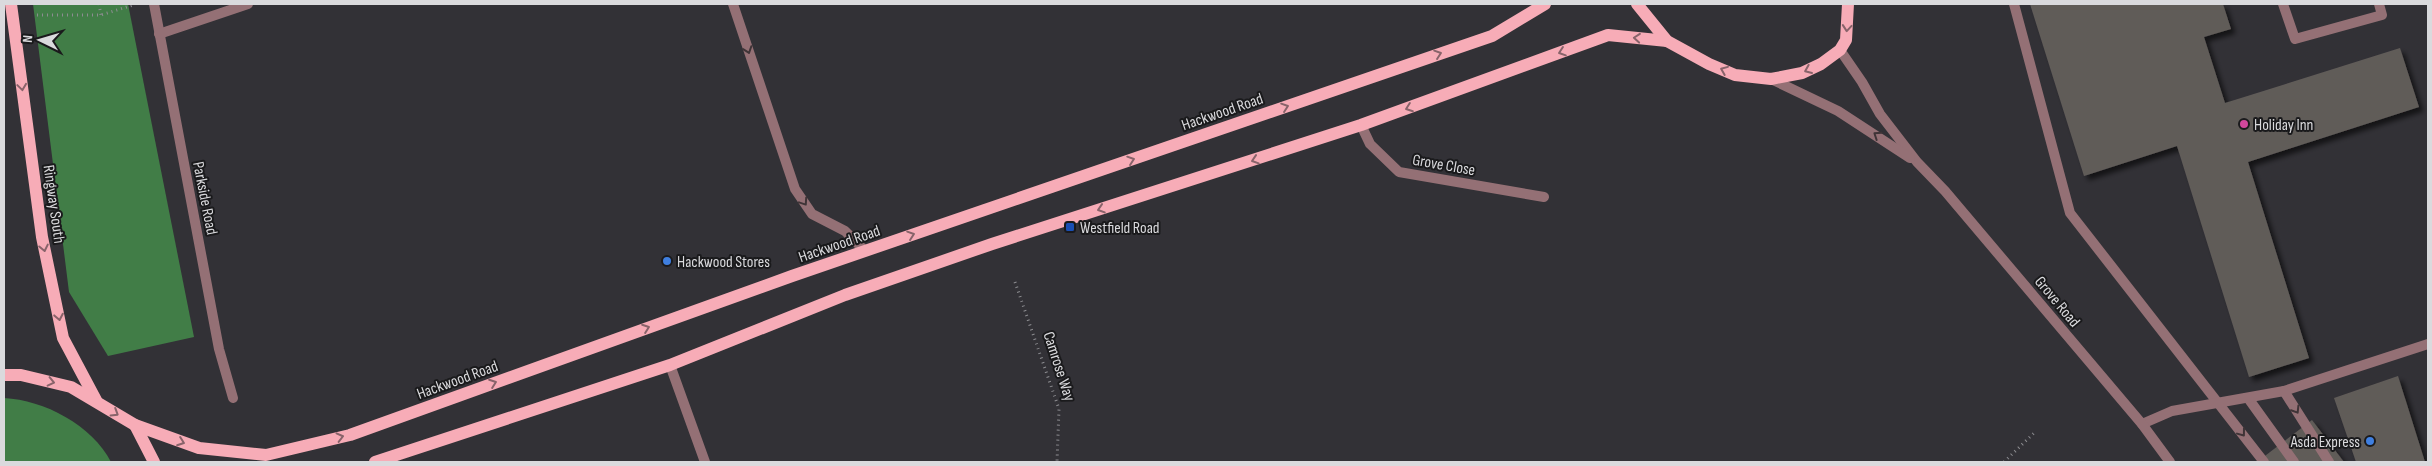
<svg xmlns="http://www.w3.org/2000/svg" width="2432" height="466" viewBox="0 0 2432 466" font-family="'Sofia Sans Condensed',sans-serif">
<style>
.forest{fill:#417d47}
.building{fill:#615c59;filter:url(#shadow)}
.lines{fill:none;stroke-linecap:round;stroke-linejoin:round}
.path{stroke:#8d8d91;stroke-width:3;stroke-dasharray:1 4;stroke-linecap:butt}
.service{stroke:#947075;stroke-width:10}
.minor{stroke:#947075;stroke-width:10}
.tertiary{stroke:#947075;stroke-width:10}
.primary{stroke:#f7acb7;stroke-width:12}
.oneway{stroke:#88636a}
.oneway2{stroke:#3f3437}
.hotel-dot{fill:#d1479c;stroke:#1a1a1c;stroke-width:2}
.transit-dot{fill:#1a4fb4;stroke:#1a1a1c;stroke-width:2}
.shop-dot{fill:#3f7fe0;stroke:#1a1a1c;stroke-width:2}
.labels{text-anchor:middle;stroke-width:4;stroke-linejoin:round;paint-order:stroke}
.street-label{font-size:16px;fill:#dadadd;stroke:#1a1a1c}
.poi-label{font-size:16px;fill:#dadadd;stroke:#1a1a1c;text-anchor:start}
</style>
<defs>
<filter id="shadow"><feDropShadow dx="4.5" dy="4.5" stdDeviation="2.5" flood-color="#0009"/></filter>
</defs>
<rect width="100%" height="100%" fill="#323136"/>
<g class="forest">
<path d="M33 4H128L194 337 108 356 69 292Z"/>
<path d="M4 398C44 400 92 425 111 462H4Z"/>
</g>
<g class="building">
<path d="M2030 4H2223L2231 29 2204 37 2225 103 2400 48 2419 107 2248 162 2309 358 2249 377 2177 146 2084 176Z"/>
<path d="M2398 376 2425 462H2356L2334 398Z"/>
<path d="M2312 420 2344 462H2257Z"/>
</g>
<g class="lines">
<g class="path">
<path d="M99 4 101 15"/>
<path d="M37 15H101L133 5"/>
<path d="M1015 282 1059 409 1057 462"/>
<path d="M2004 462 2035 432"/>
</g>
<g class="service">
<path d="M2014 4 2070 213 2264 462"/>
<path d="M2283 4 2295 39 2382 15 2379 4"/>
<path d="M2284 391 2428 344"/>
<path d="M2248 398 2294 462"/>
<path d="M2142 424 2172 411 2284 391 2329 462"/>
</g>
<g class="minor">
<path d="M154 4 219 349 233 398"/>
<path d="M733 4 795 189 812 214 845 231 865 251"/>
<path d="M159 34 248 4"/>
<path d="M1361 125 1370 144 1399 172 1544 197"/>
<path d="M670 365 705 462"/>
</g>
<g class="tertiary">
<path d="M1840 50 1862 82 1880 114 1917 162 1945 191 2142 424 2170 462"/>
<path d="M1771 79 1838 111 1910 158"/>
</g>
<g class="primary">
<path d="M11 4 42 237 63 338 96 400"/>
<path d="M1637 4 1667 41 1709 64 1735 75 1771 79 1802 73 1821 64 1840 50 1846 40 1848 4"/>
<path d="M4 375H21L71 387 135 425 199 448 266 455 350 435 792 276 1492 36 1545 4"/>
<path d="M135 425 154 462"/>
<path d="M375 462 670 365 845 295 992 244 1361 125 1608 35 1667 41"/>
</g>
</g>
<defs><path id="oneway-chevron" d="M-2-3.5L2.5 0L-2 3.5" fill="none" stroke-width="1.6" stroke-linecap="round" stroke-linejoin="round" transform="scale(1.25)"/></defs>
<g class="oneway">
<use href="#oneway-chevron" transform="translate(1847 28) rotate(95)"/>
<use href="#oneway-chevron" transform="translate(1637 38) rotate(-175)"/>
<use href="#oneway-chevron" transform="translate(1562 52) rotate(161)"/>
<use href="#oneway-chevron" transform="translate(1438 54) rotate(-19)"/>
<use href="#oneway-chevron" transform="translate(1724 70) rotate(-158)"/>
<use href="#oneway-chevron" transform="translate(1808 70) rotate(157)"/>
<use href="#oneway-chevron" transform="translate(22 87) rotate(82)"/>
<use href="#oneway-chevron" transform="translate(1285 107) rotate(-19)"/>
<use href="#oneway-chevron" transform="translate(1409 108) rotate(160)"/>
<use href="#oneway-chevron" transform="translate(1131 160) rotate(-19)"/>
<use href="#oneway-chevron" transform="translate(1255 160) rotate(162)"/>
<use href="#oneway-chevron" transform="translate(1101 209) rotate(162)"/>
<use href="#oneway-chevron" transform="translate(911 235) rotate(-19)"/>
<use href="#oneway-chevron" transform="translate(44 248) rotate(78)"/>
<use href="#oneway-chevron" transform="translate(59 317) rotate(79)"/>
<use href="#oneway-chevron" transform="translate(646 328) rotate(-20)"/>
<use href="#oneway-chevron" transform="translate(51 382) rotate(13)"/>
<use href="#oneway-chevron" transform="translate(493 383) rotate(-20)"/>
<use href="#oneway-chevron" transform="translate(115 413) rotate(32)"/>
<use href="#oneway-chevron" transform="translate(340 437) rotate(-14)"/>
<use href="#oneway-chevron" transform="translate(181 442) rotate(20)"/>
</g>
<g class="oneway2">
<use href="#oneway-chevron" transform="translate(748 50) rotate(71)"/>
<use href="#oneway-chevron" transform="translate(1877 135) rotate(-146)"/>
<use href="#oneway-chevron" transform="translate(804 202) rotate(56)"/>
<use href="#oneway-chevron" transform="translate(2296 410) rotate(58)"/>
<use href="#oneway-chevron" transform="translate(2242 433) rotate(53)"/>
</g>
<circle class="hotel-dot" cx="2244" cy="124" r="5"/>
<rect class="transit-dot" x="1065" y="222" width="10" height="10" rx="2.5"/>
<g class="shop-dot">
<circle cx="667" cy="261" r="5"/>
<circle cx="2370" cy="441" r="5"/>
</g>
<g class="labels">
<g class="street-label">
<text transform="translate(1222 111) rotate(-19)" y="6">Hackwood Road</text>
<text transform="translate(1444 164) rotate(10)" y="6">Grove Close</text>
<text transform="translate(206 198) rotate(79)" y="6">Parkside Road</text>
<text transform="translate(55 204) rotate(82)" y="6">Ringway South</text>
<text transform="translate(839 243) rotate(-19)" y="6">Hackwood Road</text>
<text transform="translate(2058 301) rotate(50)" y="6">Grove Road</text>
<text transform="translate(1060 366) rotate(72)" y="6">Camrose Way</text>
<text transform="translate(457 379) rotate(-20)" y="6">Hackwood Road</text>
</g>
<g class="poi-label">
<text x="2254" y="130">Holiday Inn</text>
<text x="1080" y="233">Westfield Road</text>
<text x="677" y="267">Hackwood Stores</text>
<text x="2360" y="447" text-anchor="end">Asda Express</text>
</g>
</g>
<rect width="2432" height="466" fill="none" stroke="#dadadd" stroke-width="10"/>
<g transform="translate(40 40) rotate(275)" stroke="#1a1a1c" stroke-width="4" paint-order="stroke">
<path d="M0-4L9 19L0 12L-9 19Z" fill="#dadadd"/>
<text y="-8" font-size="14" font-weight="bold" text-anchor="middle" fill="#dadadd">N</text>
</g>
</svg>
